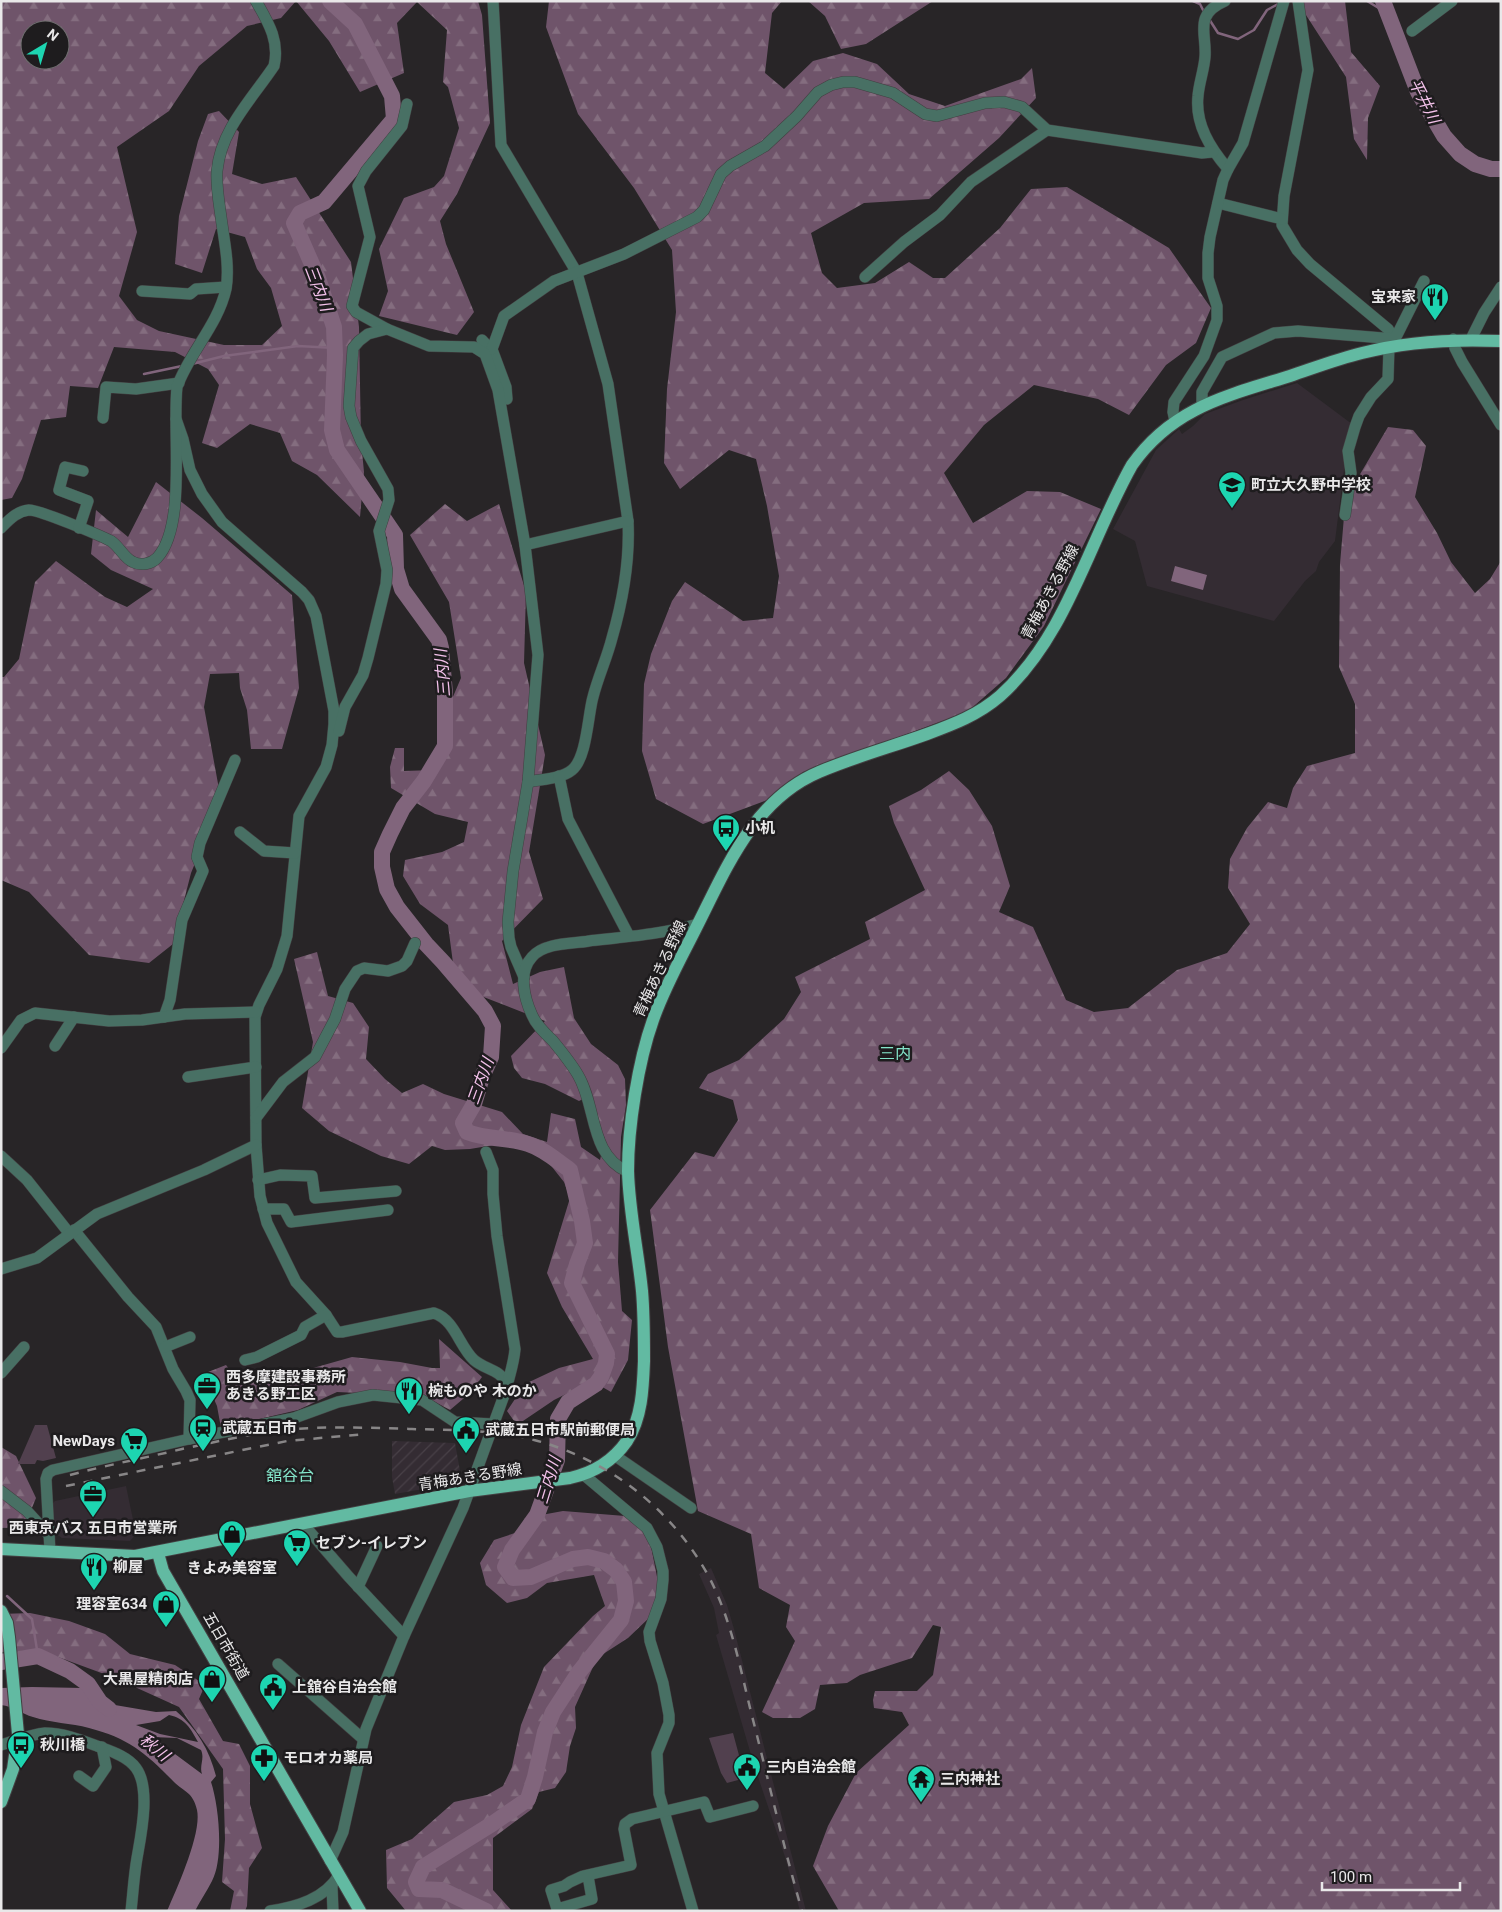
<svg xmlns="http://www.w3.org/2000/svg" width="1502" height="1912" viewBox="0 0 1502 1912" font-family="Roboto,'Noto Sans JP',sans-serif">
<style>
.built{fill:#342c33}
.industrial{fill:url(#industrial-furrows)}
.forest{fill:url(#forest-firs);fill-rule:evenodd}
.green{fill:#51404e}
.water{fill:#81657c;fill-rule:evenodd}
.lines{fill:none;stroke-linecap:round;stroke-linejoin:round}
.stream{stroke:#81657c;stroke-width:2.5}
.river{stroke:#81657c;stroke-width:16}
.minor-casing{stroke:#434042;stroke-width:12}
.primary-casing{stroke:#434042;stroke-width:14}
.minor{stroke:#487064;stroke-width:11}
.primary{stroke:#62baa2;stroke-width:12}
.rail{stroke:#888687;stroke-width:2.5;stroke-dasharray:9 9;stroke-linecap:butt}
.labels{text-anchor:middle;stroke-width:5;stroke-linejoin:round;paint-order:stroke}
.poi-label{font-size:15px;font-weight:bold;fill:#e9e8e9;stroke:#1e1c1e;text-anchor:start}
.street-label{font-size:15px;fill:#e9e8e9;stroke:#1e1c1e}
.water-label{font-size:16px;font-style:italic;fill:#f4c2eb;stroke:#1e1c1e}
.neighbourhood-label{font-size:16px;fill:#84e5ca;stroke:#1e1c1e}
</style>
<defs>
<pattern id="industrial-furrows" width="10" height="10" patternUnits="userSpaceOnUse" patternTransform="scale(1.25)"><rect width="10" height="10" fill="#342c33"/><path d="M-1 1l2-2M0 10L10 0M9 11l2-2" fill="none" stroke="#484047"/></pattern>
<pattern id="forest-firs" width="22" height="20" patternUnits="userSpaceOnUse" patternTransform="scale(1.25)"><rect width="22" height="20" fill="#6f546a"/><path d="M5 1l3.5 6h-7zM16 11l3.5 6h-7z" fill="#846d7f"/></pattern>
</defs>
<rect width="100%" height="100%" fill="#282527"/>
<g class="built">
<path d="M1297 383 1352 424 1344 446V470L1335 541 1319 562 1316 571 1305 581 1274 621 1147 586 1135 541 1113 529 1156 450 1179 429 1182 434 1193 426 1205 414 1243 400Z"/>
<path d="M126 1486 136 1534 130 1541 62 1538 53 1532 52 1504 55 1501Z"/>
<path d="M711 1568 727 1605 734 1629 806 1911H800L785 1857 754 1765 716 1635 719 1633 714 1608 699 1574Z"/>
</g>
<path class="industrial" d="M392 1441 455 1443 462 1482 395 1494 392 1477Z"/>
<g class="forest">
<path d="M1 1H296L281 18 247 26 199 66 169 111 117 147 137 232 119 296 137 320 159 331 224 345H262L282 326 271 288 257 269 245 237 216 229 202 273 175 264 179 216 198 141 208 114 219 111 239 132 232 174 262 184 296 177 351 262 359 327 361 441 364 472 360 517 317 475 292 461 280 433 250 424 217 448 202 443 219 385 208 369 175 352 114 347 98 388 70 386 66 417 41 420 22 479 12 498 1 500ZM30 30H60V60H30Z"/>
<path d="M296 1H478L482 15 490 123 457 194 440 221 446 244 474 312 457 335 379 316 388 291 379 249 404 198 434 187 444 176 459 128 448 87 443 82 447 30 417 2 397 23 404 73 360 92 329 41Z"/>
<path d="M549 1H782L772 13 765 73 784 89 813 61 843 53 877 64 909 94 945 106 1021 79 1032 68 1036 98 999 138 929 199 864 203 811 233 822 273 837 288 875 283 909 262 933 278H945L1000 228 1031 189 1067 187 1169 248 1211 308 1196 343 1166 365 1129 415 1098 399 1034 385 984 425 944 473 973 523 1027 491 1060 492 1101 509 1044 626 1006 678 967 712 803 772 767 800 703 824 656 799 642 751 644 684 651 654 672 601 685 582 743 621 773 618 779 576 767 506 756 459 729 450 680 489 664 463 667 389 676 312 672 250 634 188 578 114 546 27Z"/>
<path d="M808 1H933L866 44 841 49 825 16Z"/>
<path d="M1302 1H1345L1351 52 1380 86 1368 118 1367 160 1354 139 1346 77 1304 12Z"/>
<path d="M1388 427 1413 430 1426 446 1415 497 1437 533 1451 562 1475 593 1490 579 1501 561V1911H839L813 1866 828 1826 856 1773 909 1725 902 1712 874 1708 873 1700 875 1691H917L933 1675 941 1627 933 1625 912 1658 860 1675 847 1683 820 1685 815 1709 800 1718H773L762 1712 795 1641 786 1627 790 1605 759 1588 751 1534 698 1511 668 1347 650 1210 695 1152 714 1157 738 1120 733 1100 699 1088 708 1074 739 1060 784 1019 801 992 795 977 870 939 865 922 925 890 894 823 889 806 921 790 949 771 969 790 992 826 1010 886 999 912 1033 927 1066 1000 1094 1012 1128 1008 1177 970 1227 953 1250 924 1228 888 1230 859 1247 828 1268 802 1287 808 1293 788 1307 766 1355 753V704L1339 667 1340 564 1345 505 1359 476Z"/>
<path d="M156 482 202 518 292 595 299 688 282 749H251L247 710 240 688 239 673 210 674 204 707 221 800 191 873 173 944 149 963 89 955 29 892 1 880V677H4L19 659 35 582 56 561 105 597 127 607 153 589 111 570 91 554 96 510 128 537Z"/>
<path d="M445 504 467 521 499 504 526 592 524 663 545 755 529 852 543 899 502 941 513 984 540 972 564 967 574 1018 591 1044 618 1065 625 1079 626 1105 621 1137 618 1262 622 1311 632 1320 628 1360 611 1392 592 1381 554 1400 517 1425 507 1411 525 1384 559 1368 593 1359 562 1307 547 1273 570 1198 564 1182 541 1153 512 1142 470 1149 445 1150 432 1146 409 1164 381 1156 329 1131 302 1108 313 1042 294 959 317 952 328 996 353 1003 369 1027 366 1059 385 1079 402 1093 423 1084 444 1094 502 1112 523 1134 547 1142 551 1113 575 1119 581 1147 600 1160 605 1139 587 1097 579 1101 545 1084 522 1078 514 1068 511 1056 545 1021 481 996 453 963 448 925 420 904 403 876 405 860 442 852 464 842 468 822 435 814 391 788 390 767 395 748H404V771L434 770 443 735 446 713 461 678 449 602 410 535Z"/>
<path d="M439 1339 482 1377 470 1393 450 1410 424 1396 337 1392 298 1410 221 1428 217 1406 203 1374 226 1365 238 1381 292 1374 352 1357 400 1362 432 1368H440Z"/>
<path d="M1 1447 16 1456 36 1498 24 1527 1 1528Z"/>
<path d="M563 1511 625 1516 649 1536 659 1587 650 1617 628 1638 597 1658 575 1707 576 1728 570 1746 566 1772 555 1788 539 1792 532 1809 493 1838V1890L512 1911H406L387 1888 386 1850 412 1839 454 1802 487 1795 503 1786 512 1767 521 1725 544 1667 593 1616 605 1606 594 1575 547 1583 527 1598 507 1603 486 1585 480 1563 494 1540 518 1532 525 1518Z"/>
<path d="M30 1613 69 1621 105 1634 130 1654 175 1665 205 1685 199 1699 223 1741 239 1744 250 1766V1804L262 1848 249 1868 247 1906 245 1911H230L234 1891 222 1882 225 1839 223 1769 179 1707 115 1678 39 1650 1 1652V1614Z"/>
</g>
<g class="green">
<path d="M35 1425H47L56 1458 43 1461 37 1460 35 1464H18Z"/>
<path d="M733 1733 740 1759 747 1758 753 1776 727 1783 721 1773 709 1738Z"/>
</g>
<g class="water">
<path d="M1175 566 1207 575 1203 590 1171 581Z"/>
<path d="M32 1687 83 1688 100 1697 109 1704 156 1712 176 1711C197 1729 209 1749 216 1776L211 1782C219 1806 224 1859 212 1881 207 1891 200 1901 195 1911H167C177 1888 202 1833 197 1810 193 1792 184 1792 174 1782 146 1753 128 1738 89 1728 71 1723 51 1723 33 1717 22 1714 13 1706 1 1705V1688ZM169 1715C185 1718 191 1729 198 1742L160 1734 136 1725 160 1721ZM152 1737 177 1738 201 1750C205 1759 199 1766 202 1774Z"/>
</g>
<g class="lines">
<g class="stream">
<path d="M1193 1 1200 4 1204 12"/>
<path d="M1367 1 1387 13"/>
<path d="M1209 19 1218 33 1238 39 1254 30 1267 10 1280 3"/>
<path d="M192 364 224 356 298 346 335 348"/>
<path d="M144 374 182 366"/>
<path d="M7 1596 32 1619 38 1656"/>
</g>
<g class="river">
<path d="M330 1 355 24 392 96 394 119 324 202 300 213 294 223 318 278 334 327 335 355 332 430 337 450 395 535 396 569 402 589 439 640 441 648 445 693V746L424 781 403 808 390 834 382 852V867L387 889 397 907 426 944 443 962 485 1011 493 1026 491 1057 482 1077 474 1104 463 1123 467 1132C488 1140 507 1137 528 1144 544 1149 557 1161 570 1170L582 1221 585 1243 577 1264 572 1283 607 1354 606 1363 601 1377 596 1384 568 1402 558 1419 557 1460 537 1515 512 1550 505 1567 513 1578 531 1577 573 1559 588 1557 604 1561 616 1570 624 1582 626 1601 621 1620 579 1672 553 1712 545 1732 535 1777 528 1799 492 1824 423 1867 416 1882 419 1889 442 1890 486 1911"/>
<path d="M1383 1 1418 92 1444 136 1460 154 1475 164 1491 169H1501"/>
<path d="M1 1662 38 1656 70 1671 88 1684 100 1702 109 1709"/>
</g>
<g class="minor-casing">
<g id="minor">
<path d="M493 1 501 145 577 273 608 384 628 521C630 561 623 600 612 638 607 658 598 677 593 697 588 714 587 758 572 770 561 779 542 779 528 782"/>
<path d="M1225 1C1193 15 1207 33 1205 57 1204 70 1199 83 1198 96 1195 124 1210 148 1228 169"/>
<path d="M1298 1 1308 70 1284 196 1282 225 1297 250 1310 264 1388 329 1398 345"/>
<path d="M1412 31 1452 1"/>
<path d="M1218 203 1282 219"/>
<path d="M865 277 904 242 940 215 971 182 1047 130"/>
<path d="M142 291 190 294 196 289 226 287"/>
<path d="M387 329 356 312 352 306 370 237 358 186 366 171 402 126 407 104"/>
<path d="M1453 339 1455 348 1462 362 1501 425"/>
<path d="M1471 339 1484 313 1501 287"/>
<path d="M482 340 493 352 506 387 507 399"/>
<path d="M492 349 504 316 554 281 624 254 697 217 704 210 721 174 730 166 765 146 797 116 818 92 831 85 843 82H855L893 93 925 114 937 116 985 103 1004 102 1022 107 1047 130 1202 153 1213 152"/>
<path d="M1202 406V392L1222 357 1274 333 1298 331 1395 339 1424 281"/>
<path d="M103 418 106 387 136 389 179 383"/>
<path d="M176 419 183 439 190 470 202 494 222 522 302 592 309 600 316 616 334 711V724L332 745 326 767 299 816 287 936 277 969 259 1005 255 1017 256 1145 260 1196 267 1223 296 1282 326 1315 337 1332H342L434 1313C455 1320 459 1346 474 1360 484 1369 500 1370 506 1382"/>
<path d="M1175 421 1173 412 1174 402 1204 356 1217 320V306L1208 278V253L1210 237 1223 180 1228 169 1243 143 1284 1"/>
<path d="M1345 515 1351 473 1348 451 1355 427 1359 416 1371 397 1388 379 1389 347"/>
<path d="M1 528C9 520 17 511 29 510 40 510 99 535 111 541 119 546 124 558 133 562 141 566 151 564 157 558 187 526 172 431 177 387 189 353 218 325 226 289 230 266 224 240 221 217 219 202 216 186 217 171 221 129 252 99 274 66 280 41 268 22 256 1"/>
<path d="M79 528 88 501 59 490 65 467 83 471"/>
<path d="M525 545 628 521"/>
<path d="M339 731 345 707 363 675 368 658 386 584 387 570 379 531 389 500 388 489 361 441 351 417 349 406 353 348 359 341 368 334 387 329 429 346 474 347 485 354 498 390 525 545 538 655 528 782 513 871 508 922 509 938 511 947 524 977"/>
<path d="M559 776 568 819 629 936"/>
<path d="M240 832 264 851 295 853"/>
<path d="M164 1017 170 1000 182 920 203 871 197 857 200 843 235 760"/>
<path d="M55 1046 74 1017"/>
<path d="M1 1048 21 1020 35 1013 109 1021 142 1020 185 1014 256 1012"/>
<path d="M188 1077 256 1067"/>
<path d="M256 1118 283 1082 315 1057 335 1019 345 989 357 971 364 968 388 971 402 966 407 961 415 943"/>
<path d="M1 1156 27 1180 69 1233"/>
<path d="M628 1172C589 1155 597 1107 578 1075 571 1063 562 1052 553 1041 545 1033 536 1025 532 1015 524 998 518 972 532 957 537 951 544 948 552 946 564 943 577 943 589 941 625 937 663 934 698 924"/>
<path d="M258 1180 280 1175 312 1176 315 1198 396 1191"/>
<path d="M263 1209H284L291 1222 388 1210"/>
<path d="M74 1230 128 1297 156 1327 173 1369 186 1391 190 1400 189 1439"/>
<path d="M1 1269 37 1258 97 1214 204 1170 256 1145"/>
<path d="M165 1347 190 1337"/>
<path d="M245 1360 257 1357 301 1335 305 1327 326 1315"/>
<path d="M1 1373 24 1347"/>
<path d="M614 1455 691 1508"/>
<path d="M584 1475 647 1528 657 1547 663 1571V1580L661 1599 649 1632 650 1641 663 1683 669 1715V1723L657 1753 659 1794 693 1911"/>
<path d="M1 1491 27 1511 49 1535"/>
<path d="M303 1524 349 1577 404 1636"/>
<path d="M50 1551 46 1479 48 1473 53 1470 189 1439 294 1418 338 1402 373 1395 422 1400 455 1422 493 1424"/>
<path d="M358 1587 377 1546"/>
<path d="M278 1664 363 1739"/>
<path d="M1 1745C15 1741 31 1734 45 1733 63 1733 81 1740 97 1746 110 1751 127 1756 136 1768 151 1788 141 1835 137 1858 134 1875 133 1893 131 1911"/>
<path d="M79 1776 93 1786 106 1767 102 1747"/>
<path d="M330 1861 343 1832 366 1729 404 1636 463 1508 506 1390C509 1377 514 1363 515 1349L497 1236 493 1194V1170L486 1152"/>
<path d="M588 1876 592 1899 557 1909 551 1890 564 1886 570 1882 583 1876 631 1865 624 1829 625 1824 632 1819 704 1802 710 1817 753 1806"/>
<path d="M332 1887 333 1911"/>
<path d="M270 1911C296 1907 325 1899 339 1875"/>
</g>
</g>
<g class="primary-casing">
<g id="primary">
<path d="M1 1549 135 1556 469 1491 570 1478C593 1473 613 1461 627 1441 642 1418 643 1388 644 1361 644 1338 644 1314 642 1291 638 1251 629 1211 628 1171 628 1127 638 1062 653 1020 664 988 681 958 696 928 726 869 753 800 819 772 854 757 891 747 927 734 954 724 978 715 1000 696 1067 636 1089 541 1132 465 1172 408 1226 396 1290 376 1314 368 1337 359 1362 353 1408 341 1454 339 1501 341"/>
<path d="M158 1553 163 1571 360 1911"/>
<path d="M1 1611 7 1623 9 1637 18 1734 13 1769 1 1802"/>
</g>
</g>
<use href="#minor" class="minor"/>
<use href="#primary" class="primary"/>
<g class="rail">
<path d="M70 1475C107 1465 145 1458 182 1449 220 1441 257 1432 296 1429 334 1426 373 1428 412 1429 443 1430 475 1430 506 1434 593 1448 667 1500 709 1577 731 1619 740 1667 751 1712 768 1778 783 1845 802 1911"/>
<path d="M66 1486 287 1441 366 1434"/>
</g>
</g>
<defs>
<g id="restaurant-pin" transform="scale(1.4375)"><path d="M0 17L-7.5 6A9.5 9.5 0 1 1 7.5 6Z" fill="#1dd5b1" stroke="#1e1c1e"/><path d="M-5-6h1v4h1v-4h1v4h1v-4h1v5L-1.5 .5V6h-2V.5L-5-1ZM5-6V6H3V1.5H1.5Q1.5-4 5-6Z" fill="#111"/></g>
<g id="school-pin" transform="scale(1.4375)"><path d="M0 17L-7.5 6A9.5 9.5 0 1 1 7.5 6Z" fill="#1dd5b1" stroke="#1e1c1e"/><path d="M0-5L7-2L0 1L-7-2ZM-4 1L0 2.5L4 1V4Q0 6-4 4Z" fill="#111"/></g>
<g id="bus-pin" transform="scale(1.4375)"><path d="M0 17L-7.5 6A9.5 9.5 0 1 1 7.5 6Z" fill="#1dd5b1" stroke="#1e1c1e"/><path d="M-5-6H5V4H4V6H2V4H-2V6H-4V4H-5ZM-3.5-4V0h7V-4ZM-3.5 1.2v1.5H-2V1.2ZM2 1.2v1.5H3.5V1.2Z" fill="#111"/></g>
<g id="office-pin" transform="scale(1.4375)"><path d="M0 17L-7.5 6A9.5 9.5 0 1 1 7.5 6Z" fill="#1dd5b1" stroke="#1e1c1e"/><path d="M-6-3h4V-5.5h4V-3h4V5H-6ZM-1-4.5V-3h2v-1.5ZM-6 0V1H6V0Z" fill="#111"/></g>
<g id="station-pin" transform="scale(1.4375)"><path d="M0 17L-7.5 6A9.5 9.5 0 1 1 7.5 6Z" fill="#1dd5b1" stroke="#1e1c1e"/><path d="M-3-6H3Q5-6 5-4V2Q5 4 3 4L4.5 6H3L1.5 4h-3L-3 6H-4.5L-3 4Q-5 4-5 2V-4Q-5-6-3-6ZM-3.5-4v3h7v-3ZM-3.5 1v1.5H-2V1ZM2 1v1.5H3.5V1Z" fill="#111"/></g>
<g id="civic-pin" transform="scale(1.4375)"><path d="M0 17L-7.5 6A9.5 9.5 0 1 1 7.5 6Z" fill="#1dd5b1" stroke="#1e1c1e"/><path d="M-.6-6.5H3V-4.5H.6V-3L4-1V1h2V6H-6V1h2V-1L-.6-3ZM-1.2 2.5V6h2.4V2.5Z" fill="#111"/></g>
<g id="supermarket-pin" transform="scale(1.4375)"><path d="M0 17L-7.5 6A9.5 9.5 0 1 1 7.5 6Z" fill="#1dd5b1" stroke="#1e1c1e"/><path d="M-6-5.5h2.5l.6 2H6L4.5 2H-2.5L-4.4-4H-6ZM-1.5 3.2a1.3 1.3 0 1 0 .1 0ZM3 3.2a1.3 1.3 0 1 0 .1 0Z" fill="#111"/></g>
<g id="shop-pin" transform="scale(1.4375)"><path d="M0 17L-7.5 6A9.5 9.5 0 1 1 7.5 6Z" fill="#1dd5b1" stroke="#1e1c1e"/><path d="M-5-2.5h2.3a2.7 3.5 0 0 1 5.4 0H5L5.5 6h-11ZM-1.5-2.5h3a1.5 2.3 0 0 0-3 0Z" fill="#111"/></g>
<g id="pharmacy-pin" transform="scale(1.4375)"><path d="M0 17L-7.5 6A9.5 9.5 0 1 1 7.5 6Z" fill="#1dd5b1" stroke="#1e1c1e"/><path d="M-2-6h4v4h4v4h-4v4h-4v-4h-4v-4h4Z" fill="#111"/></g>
<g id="temple-pin" transform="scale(1.4375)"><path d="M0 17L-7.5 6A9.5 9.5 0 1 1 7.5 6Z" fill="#1dd5b1" stroke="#1e1c1e"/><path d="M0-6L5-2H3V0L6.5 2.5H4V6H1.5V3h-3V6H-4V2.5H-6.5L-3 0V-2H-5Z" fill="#111"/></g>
</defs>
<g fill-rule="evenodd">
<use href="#restaurant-pin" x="1435" y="297"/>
<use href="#school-pin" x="1232" y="485"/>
<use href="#bus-pin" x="726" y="828"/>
<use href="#office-pin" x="207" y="1386"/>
<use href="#restaurant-pin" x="409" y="1391"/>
<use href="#station-pin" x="203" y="1428"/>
<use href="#civic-pin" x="466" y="1430"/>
<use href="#supermarket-pin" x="134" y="1441"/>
<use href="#office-pin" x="93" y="1494"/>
<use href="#shop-pin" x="232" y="1534"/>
<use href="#supermarket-pin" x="297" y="1543"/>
<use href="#restaurant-pin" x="94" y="1567"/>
<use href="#shop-pin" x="166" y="1604"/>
<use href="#shop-pin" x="212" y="1679"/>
<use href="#civic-pin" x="273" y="1687"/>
<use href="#bus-pin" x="21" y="1745"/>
<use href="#pharmacy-pin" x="264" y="1758"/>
<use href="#civic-pin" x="747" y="1767"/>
<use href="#temple-pin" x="921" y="1779"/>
</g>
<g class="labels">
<g class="poi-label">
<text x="1416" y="302" text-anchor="end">宝来家</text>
<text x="1251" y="490">町立大久野中学校</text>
<text x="745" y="833">小机</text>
<text x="226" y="1382">西多摩建設事務所<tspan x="226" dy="17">あきる野工区</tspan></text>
<text x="428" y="1396">椀ものや 木のか</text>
<text x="222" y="1433">武蔵五日市</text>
<text x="485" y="1435">武蔵五日市駅前郵便局</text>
<text x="115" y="1446" text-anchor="end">NewDays</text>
<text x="93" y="1533" text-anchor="middle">西東京バス 五日市営業所</text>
<text x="316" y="1548">セブン-イレブン</text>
<text x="113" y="1572">柳屋</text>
<text x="232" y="1573" text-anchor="middle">きよみ美容室</text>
<text x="147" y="1609" text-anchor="end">理容室634</text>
<text x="193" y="1684" text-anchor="end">大黒屋精肉店</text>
<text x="292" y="1692">上舘谷自治会館</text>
<text x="40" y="1750">秋川橋</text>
<text x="283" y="1763">モロオカ薬局</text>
<text x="766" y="1772">三内自治会館</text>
<text x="940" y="1784">三内神社</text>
</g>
<g class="street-label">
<text transform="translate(1050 592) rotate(-62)" y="5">青梅あきる野線</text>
<text transform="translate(660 969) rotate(-65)" y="5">青梅あきる野線</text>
<text transform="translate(470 1477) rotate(-9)" y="5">青梅あきる野線</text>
<text transform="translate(226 1646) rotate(60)" y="5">五日市街道</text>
</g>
<g class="water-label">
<text transform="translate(1425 101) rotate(63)" y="6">平井川</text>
<text transform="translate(319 288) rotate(69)" y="6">三内川</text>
<text transform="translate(442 673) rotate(-95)" y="6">三内川</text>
<text transform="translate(480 1081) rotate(-70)" y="6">三内川</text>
<text transform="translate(548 1480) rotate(-73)" y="6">三内川</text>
<text transform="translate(155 1747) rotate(39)" y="6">秋川</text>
</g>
<g class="neighbourhood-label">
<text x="895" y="1059">三内</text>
<text x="290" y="1481">舘谷台</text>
</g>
</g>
<rect width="1502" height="1912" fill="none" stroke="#e9e8e9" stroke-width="5"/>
<g transform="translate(45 45) rotate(38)"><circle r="24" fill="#1e1c1e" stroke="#6f6e6f"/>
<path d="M0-4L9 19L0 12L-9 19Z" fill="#1dd5b1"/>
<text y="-8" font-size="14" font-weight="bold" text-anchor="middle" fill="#e9e8e9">N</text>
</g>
<path d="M1322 1882v8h138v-8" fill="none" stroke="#e9e8e9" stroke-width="2.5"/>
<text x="1330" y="1882" font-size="15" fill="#e9e8e9" stroke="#1e1c1e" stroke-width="4" paint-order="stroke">100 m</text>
</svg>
